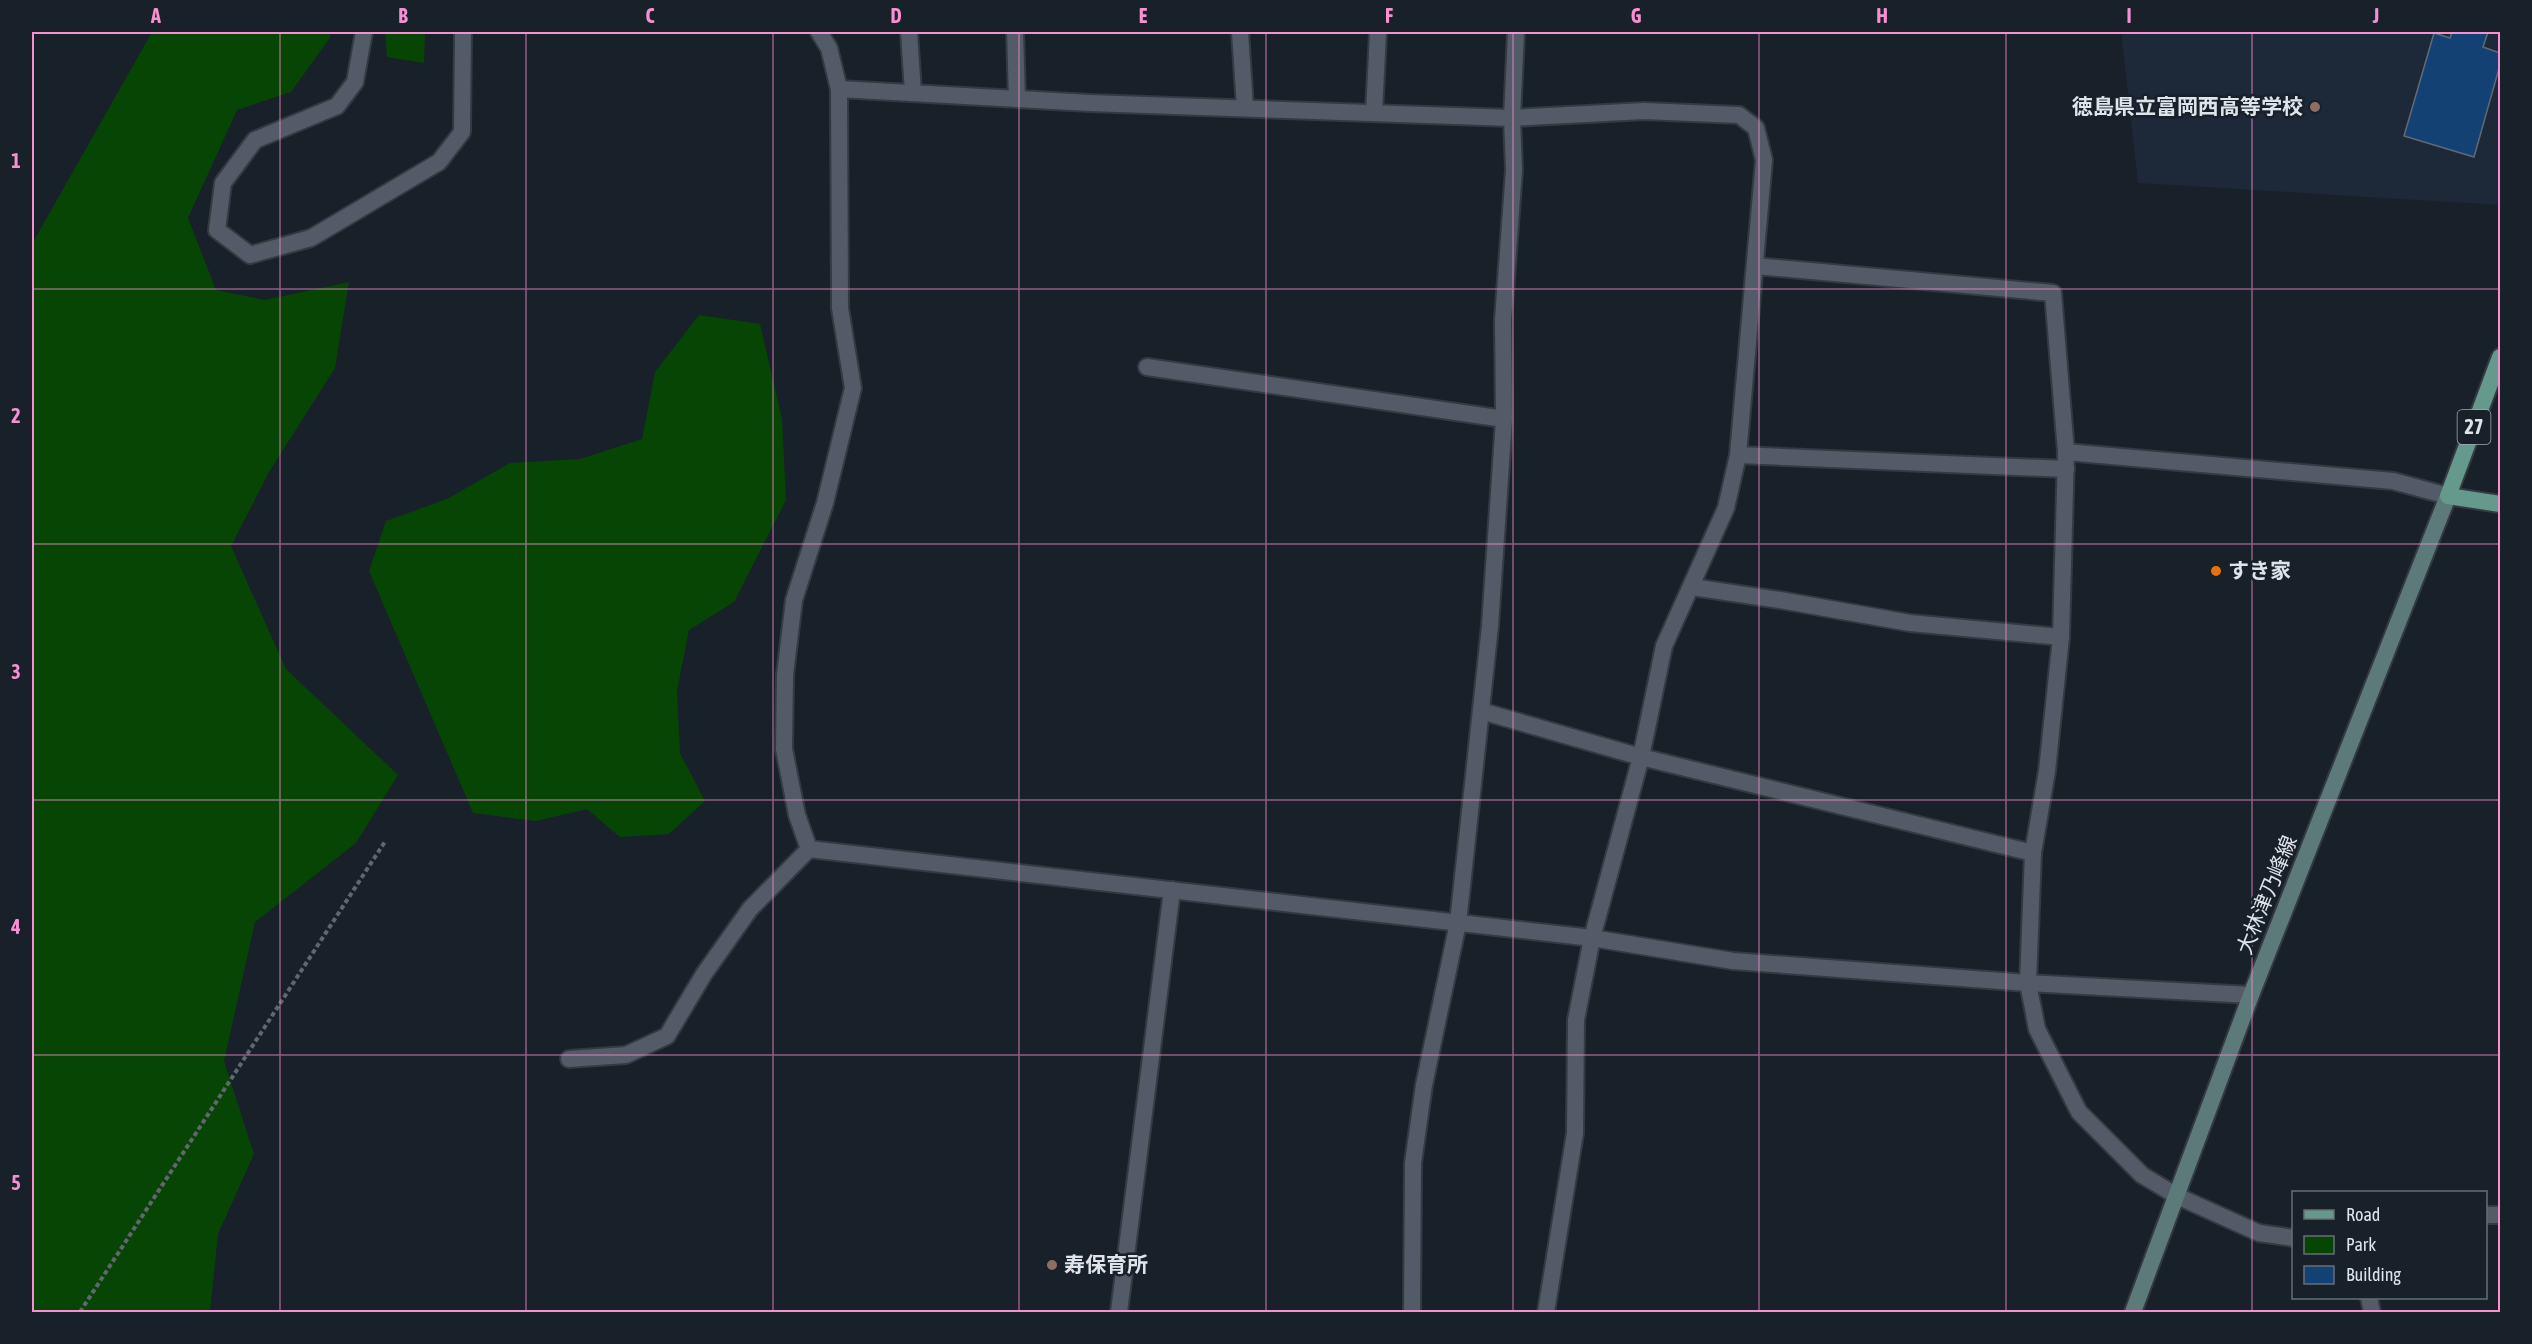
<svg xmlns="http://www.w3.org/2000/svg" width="2532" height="1344" viewBox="0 0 2532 1344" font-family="'Asap Condensed','Noto Sans JP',sans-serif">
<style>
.built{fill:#1d2938}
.green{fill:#074505}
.building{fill:#144174;stroke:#606a76;stroke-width:1.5}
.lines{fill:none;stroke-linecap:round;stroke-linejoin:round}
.service-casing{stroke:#343942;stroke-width:20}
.minor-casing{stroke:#343942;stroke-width:20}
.secondary-casing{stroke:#343942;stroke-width:20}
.primary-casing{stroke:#343942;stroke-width:20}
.path{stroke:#606770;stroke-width:4;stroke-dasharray:4.5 3;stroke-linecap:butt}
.service{stroke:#525b67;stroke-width:16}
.minor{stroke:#525b67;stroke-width:16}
.secondary{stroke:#5b7a79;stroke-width:16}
.primary{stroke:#64998b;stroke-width:16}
.grid{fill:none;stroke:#f590d1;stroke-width:1.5;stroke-opacity:0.55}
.education-dot{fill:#8d6e63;stroke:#18202a;stroke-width:2}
.food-dot{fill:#e8710a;stroke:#18202a;stroke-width:2}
.labels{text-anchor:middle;stroke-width:5;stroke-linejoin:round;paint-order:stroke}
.shield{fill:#18202a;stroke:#a3a9b1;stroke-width:1.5}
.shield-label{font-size:20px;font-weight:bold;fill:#dfe4eb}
.poi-label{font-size:21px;font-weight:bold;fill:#dfe4eb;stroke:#18202a;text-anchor:start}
.street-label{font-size:21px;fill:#dfe4eb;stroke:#18202a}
.neatline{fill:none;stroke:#f590d1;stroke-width:2}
.grid-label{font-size:20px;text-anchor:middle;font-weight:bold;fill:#f590d1}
</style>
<rect width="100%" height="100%" fill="#18202a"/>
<path class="built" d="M2121 32H2500V205L2138 183Z"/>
<g class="green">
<path d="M152 32H330V38L291 92 237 110 188 218 216 290 265 300 349 282 335 368 269 472 231 546 286 669 398 775 356 843 255 922 224 1061 254 1154 218 1234 210 1312H32V244Z"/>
<path d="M385 32H425L424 63 387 57Z"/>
<path d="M699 315 760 324 782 419 786 500 734 602 689 630 677 691 680 753 705 801 669 834 620 837 587 809 536 821 473 813 369 571 386 521 447 499 510 463 580 459 642 439 655 372Z"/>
</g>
<path class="building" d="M2452 32H2488L2483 47 2500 53V65L2474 157 2404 136 2434 33 2450 38Z"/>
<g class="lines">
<g class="service-casing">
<g id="service">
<path d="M909 32 913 93"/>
<path d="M1015 32 1017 99"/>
</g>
</g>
<g class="minor-casing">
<g id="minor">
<path d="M364 32 355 82 337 106 255 140 223 183 217 230 250 255 311 238 439 162 462 132 463 32"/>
<path d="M1240 32 1245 108"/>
<path d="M839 89 1090 103 1512 118 1644 111 1739 115 1756 128 1764 160 1738 455 1726 508 1664 646 1641 757 1592 938 1576 1020 1575 1133 1546 1312"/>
<path d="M1374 113 1378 32"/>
<path d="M1755 266 2053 293 2066 452 2061 637 2047 771 2033 853 2028 983 2037 1029 2079 1112 2142 1175 2177 1196 2259 1233 2294 1238"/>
<path d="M1147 367 1504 419"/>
<path d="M2066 452 2393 481 2448 496"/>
<path d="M1738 455 2066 469"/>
<path d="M1692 587 1780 600 1910 623 2061 637"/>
<path d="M1481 711 1641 757 2033 853"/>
<path d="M809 849 1592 938 1733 961 2028 983 2251 995"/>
<path d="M809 849 797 815 784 749 785 675 794 600 825 503 853 388 840 308 839 89 829 48 819 32"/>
<path d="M569 1059 626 1055 667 1036 704 974 750 909 809 849"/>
<path d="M2486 1215H2500"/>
<path d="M2369 1298 2372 1312"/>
<path d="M1119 1312 1172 890"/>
<path d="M1412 1312 1413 1163 1424 1085 1458 923 1490 626 1504 419 1503 320 1514 170 1512 118 1516 32"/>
</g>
</g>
<g class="secondary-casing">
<path id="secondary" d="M2133 1312 2251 995 2448 496"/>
</g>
<g class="primary-casing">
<path id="primary" d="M2500 357 2448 496 2500 504"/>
</g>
<path class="path" d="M80 1312 386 840"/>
<use href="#service" class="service"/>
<use href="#minor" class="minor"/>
<use href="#secondary" class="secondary"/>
<use href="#primary" class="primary"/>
</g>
<path class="grid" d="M280 32V1312M526 32V1312M773 32V1312M1019 32V1312M1266 32V1312M1513 32V1312M1759 32V1312M2006 32V1312M2252 32V1312M32 289H2500M32 544H2500M32 800H2500M32 1055H2500"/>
<g class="education-dot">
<circle cx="2315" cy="107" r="6"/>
<circle cx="1052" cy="1265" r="6"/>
</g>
<circle class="food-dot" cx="2216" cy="571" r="6"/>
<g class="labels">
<rect class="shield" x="2457.5" y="410" width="33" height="34" rx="4.5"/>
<g class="shield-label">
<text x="2474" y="434">27</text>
</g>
<g class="poi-label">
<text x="2303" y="114" text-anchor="end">徳島県立富岡西高等学校</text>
<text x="2228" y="578">すき家</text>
<text x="1064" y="1272">寿保育所</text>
</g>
<g class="street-label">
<text transform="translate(2267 895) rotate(-68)" y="7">大林津乃峰線</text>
</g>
</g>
<rect width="2532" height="1344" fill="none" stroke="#18202a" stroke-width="66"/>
<rect x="2292" y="1191" width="195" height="108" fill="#18202a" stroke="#686e77" stroke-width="1.5"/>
<rect x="2304" y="1210" width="30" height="9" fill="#64998b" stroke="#686e77" stroke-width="1.5"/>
<text x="2346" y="1221" font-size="18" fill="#dfe4eb">Road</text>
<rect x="2304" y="1236" width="30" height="18" fill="#074505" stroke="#686e77" stroke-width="1.5"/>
<text x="2346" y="1251" font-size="18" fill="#dfe4eb">Park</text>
<rect x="2304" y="1266" width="30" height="18" fill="#144174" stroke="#686e77" stroke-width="1.5"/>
<text x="2346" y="1281" font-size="18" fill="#dfe4eb">Building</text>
<rect x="33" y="33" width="2466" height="1278" class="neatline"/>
<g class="grid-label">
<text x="156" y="23">A</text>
<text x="403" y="23">B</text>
<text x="650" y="23">C</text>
<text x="896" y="23">D</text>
<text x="1143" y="23">E</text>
<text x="1389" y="23">F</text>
<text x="1636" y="23">G</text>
<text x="1882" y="23">H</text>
<text x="2129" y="23">I</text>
<text x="2376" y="23">J</text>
<text x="16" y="168">1</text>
<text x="16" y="423">2</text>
<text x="16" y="679">3</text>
<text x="16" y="934">4</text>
<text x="16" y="1190">5</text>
</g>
</svg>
